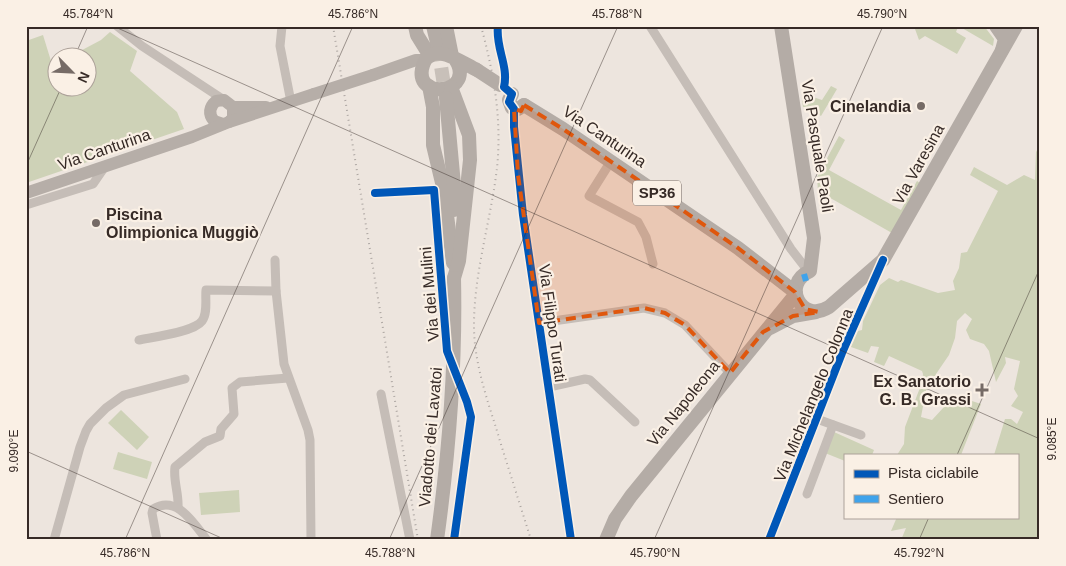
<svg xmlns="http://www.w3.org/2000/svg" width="1066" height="566" viewBox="0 0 1066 566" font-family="Arial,sans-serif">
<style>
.green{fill:#ced2b7}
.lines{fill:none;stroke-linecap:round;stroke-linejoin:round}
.primary-tunnel{stroke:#c8c0b9;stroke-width:14;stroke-dasharray:14 7;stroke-linecap:butt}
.minor{stroke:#c5bdb7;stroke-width:9}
.secondary{stroke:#b6aea8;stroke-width:12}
.primary{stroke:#b4aca6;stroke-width:14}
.rail{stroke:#ada6a2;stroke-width:2;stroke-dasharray:1 4;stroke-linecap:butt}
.secondary-bridge{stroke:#b6aea8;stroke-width:12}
.primary-bridge{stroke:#b4aca6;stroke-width:14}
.quiet{stroke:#3fa3eb;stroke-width:6;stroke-dasharray:12 6;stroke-linecap:butt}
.cycleway-casing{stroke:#faf0e5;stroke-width:11}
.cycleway{stroke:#0057b8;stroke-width:8}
.marked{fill:#df570d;fill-opacity:0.2;stroke:#df570d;stroke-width:4;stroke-dasharray:10 6;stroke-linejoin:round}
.ticks{fill:none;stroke:#362a26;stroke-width:1;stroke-opacity:0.45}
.poi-dot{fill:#766b66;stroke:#faf0e5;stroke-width:2}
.labels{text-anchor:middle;stroke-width:4.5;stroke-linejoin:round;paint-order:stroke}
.shield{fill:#faf0e5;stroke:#71655f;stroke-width:1}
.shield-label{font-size:15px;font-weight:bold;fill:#362a26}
.poi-label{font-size:16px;font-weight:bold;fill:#362a26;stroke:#faf0e5;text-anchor:end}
.street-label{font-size:16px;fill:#362a26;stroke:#faf0e5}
.neatline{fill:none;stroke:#362a26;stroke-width:2}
.ticks-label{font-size:12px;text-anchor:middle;fill:#362a26}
</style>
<rect width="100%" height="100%" fill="#ede5de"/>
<g class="green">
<path d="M930 26 958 27 956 32 966 38 957 54 925 36 919 40 915 29H928Z"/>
<path d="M963 26H984L994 39 993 46 962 28Z"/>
<path d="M110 32 137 51 130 71 177 112 184 129 26 183V41L43 35 51 61H57L58 88H88V58L69 57 101 40Z"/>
<path d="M831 86 837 89 821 116 808 107H803L802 101 806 100V97H813L822 100Z"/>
<path d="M839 136 845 140 829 170 901 210 917 181 920 183 892 233 818 191 817 177Z"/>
<path d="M1040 145V540H901L906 528 891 531 897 517H1017V455H994L1005 419H1011L1017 424 1023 412 1011 406 1018 396 1014 389 1020 361 1005 357 1006 363 996 382 989 351 984 344 970 339 966 330 972 319 965 313 957 321 955 338 949 355 936 374 934 387 926 390 921 417 932 420 944 407 966 399 981 404 961 455H897L904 444 905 427 921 385 923 374 922 371 889 356 884 366 874 362 879 347 871 346 868 353 851 347 858 331 862 330 863 321 880 285 889 278 898 282 901 280 938 293 955 290 953 281 959 268 961 253 967 252 998 191 970 175 974 167 1007 185 1024 175 1035 180 1036 152Z"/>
<path d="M121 410 149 437 137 450 108 423Z"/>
<path d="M834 432 874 450 872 455H845V461L825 453Z"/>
<path d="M118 452 152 462 147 479 113 469Z"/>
<path d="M239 490 240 512 201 515 199 493Z"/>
</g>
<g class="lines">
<path class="primary-tunnel" d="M438 47 446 98"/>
<g class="minor">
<path d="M117 26 142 46 224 100"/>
<path d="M282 26 280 46 291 102"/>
<path d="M498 26C495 47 509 66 504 87"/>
<path d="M650 26 791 249 808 271"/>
<path d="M514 109V127L523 215 571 540"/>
<path d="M611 161 589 196 638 222 646 237 653 264"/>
<path d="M375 193 434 190 447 351 450 358"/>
<path d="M26 205 93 184 104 168"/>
<path d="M275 260 276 291 284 364 308 430 310 440 311 540"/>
<path d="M539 323 644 308 665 313 685 325 730 373"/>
<path d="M139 340C154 337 194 332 202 321 208 313 205 299 206 290L276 291"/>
<path d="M549 387 585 379 590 380 635 422"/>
<path d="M381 394 410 540"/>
<path d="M817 419 861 435"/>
<path d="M807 494 833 425"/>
<path d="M178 507C179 494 173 480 175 467L205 442 220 436 221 429 234 414 232 388 240 382 288 378"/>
<path d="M54 540 80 447 86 431 90 424 106 408 124 395 185 379"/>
<path d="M157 540 152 513 153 509C177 494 194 524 207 540"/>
<path d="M454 540 471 417 467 402 455 372"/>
<path d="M769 540 842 353 881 264"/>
</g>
<g class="secondary">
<path d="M373 75 416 60H426"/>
<path d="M233 107H266"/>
<path d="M223 124 214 121C208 114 209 107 216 101L224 100 233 107V118L229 122"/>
<path d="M26 193 192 137 229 122 314 94"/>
</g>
<g class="primary">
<path d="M415 26 417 35 430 56"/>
<path d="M433 26 438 47"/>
<path d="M446 26 452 56"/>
<path d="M781 26 814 238 810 271C781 284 801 324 829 307L883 260 1016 26"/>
<path d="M996 26 1005 39 1002 50"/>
<path d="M455 59C477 93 416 101 422 69 429 37 462 63 477 70"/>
<path d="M429 86 433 107V145L444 191 453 263"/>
<path d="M451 87 469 135 470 160 459 261 454 278"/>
<path d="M512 94 509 100 512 108 518 109 524 105"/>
<path d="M446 98 454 185V210"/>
<path d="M524 105 563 129 738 248 795 292"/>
<path d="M770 328 793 316 816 312"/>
<path d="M606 540 615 519 631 496 796 294"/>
</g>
<g class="rail">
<path d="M333 26 418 540"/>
<path d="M481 26C494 74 502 119 497 168 491 219 475 269 474 321 473 359 486 396 497 431 508 468 520 504 531 540"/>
</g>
<path class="secondary-bridge" d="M314 94 373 75"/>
<g class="primary-bridge">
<path d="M477 70 500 85"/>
<path d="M437 540C449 453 456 366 454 278"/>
</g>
<path class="quiet" d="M804 274 806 281"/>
<g class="cycleway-casing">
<g id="cycleway">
<path d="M498 26C495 47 509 66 504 87L512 94 509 102 514 109V127L523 215 571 540"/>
<path d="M375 193 434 190 447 351 467 402 471 417 454 540"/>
<path d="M769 540 842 353 883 260"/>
</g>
</g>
<use href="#cycleway" class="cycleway"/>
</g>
<path class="marked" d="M524 105 563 129 738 248 795 292 805 309 819 312 793 316 763 332 730 373 685 325 665 313 644 308 539 323 518 175 514 109 521 111Z"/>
<path class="ticks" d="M113 26 1040 439M74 58 88 26M26 166 61 88M26 451 226 540M957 455 1040 268M125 540 353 26M389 540 618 26M654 540 883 26M919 540 929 517"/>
<g class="poi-dot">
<circle cx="921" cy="106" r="5"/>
<circle cx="96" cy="223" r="5"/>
<path d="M979.5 382.5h5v5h5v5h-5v5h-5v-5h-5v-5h5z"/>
</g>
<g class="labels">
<rect class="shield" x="633" y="180.5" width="48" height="25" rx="4"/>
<g class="shield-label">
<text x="657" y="198">SP36</text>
</g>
<g class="poi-label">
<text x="911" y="112">Cinelandia</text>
<text x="106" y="220" text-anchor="start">Piscina<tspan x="106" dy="18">Olimpionica Muggiò</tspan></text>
<text x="971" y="387">Ex Sanatorio<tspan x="971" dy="18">G. B. Grassi</tspan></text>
</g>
<g class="street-label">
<text transform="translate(605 136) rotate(34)" y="6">Via Canturina</text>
<text transform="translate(818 146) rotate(81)" y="6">Via Pasquale Paoli</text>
<text transform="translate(104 149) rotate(-19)" y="6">Via Canturina</text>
<text transform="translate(918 164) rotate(-61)" y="6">Via Varesina</text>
<text transform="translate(429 294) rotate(-95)" y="6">Via dei Mulini</text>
<text transform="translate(553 323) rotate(82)" y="6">Via Filippo Turati</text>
<text transform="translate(813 395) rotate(-68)" y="6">Via Michelangelo Colonna</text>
<text transform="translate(683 403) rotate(-51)" y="6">Via Napoleona</text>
<text transform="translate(430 437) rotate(-85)" y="6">Viadotto dei Lavatoi</text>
</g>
</g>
<rect width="1066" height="566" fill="none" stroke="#faf0e5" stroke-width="55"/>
<rect x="844" y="454" width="175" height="65" fill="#faf0e5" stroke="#aca199"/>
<rect x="854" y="470" width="25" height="8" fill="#0057b8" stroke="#aca199"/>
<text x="888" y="478" font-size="15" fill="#362a26">Pista ciclabile</text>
<rect x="854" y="495" width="25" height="8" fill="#3fa3eb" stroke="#aca199"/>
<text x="888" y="504" font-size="15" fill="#362a26">Sentiero</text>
<g transform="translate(72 72) rotate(114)"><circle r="24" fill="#faf0e5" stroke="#aca199"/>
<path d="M0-4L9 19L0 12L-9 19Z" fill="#766b66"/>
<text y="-8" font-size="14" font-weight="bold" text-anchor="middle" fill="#362a26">N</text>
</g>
<rect x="28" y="28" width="1010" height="510" class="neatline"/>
<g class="ticks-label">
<text x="88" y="18">45.784°N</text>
<text x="353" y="18">45.786°N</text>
<text x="617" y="18">45.788°N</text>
<text x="882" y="18">45.790°N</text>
<text transform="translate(1052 439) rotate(-90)" y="4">9.085°E</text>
<text transform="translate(14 451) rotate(-90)" y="4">9.090°E</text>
<text x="125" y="557">45.786°N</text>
<text x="390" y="557">45.788°N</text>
<text x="655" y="557">45.790°N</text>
<text x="919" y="557">45.792°N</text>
</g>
</svg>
